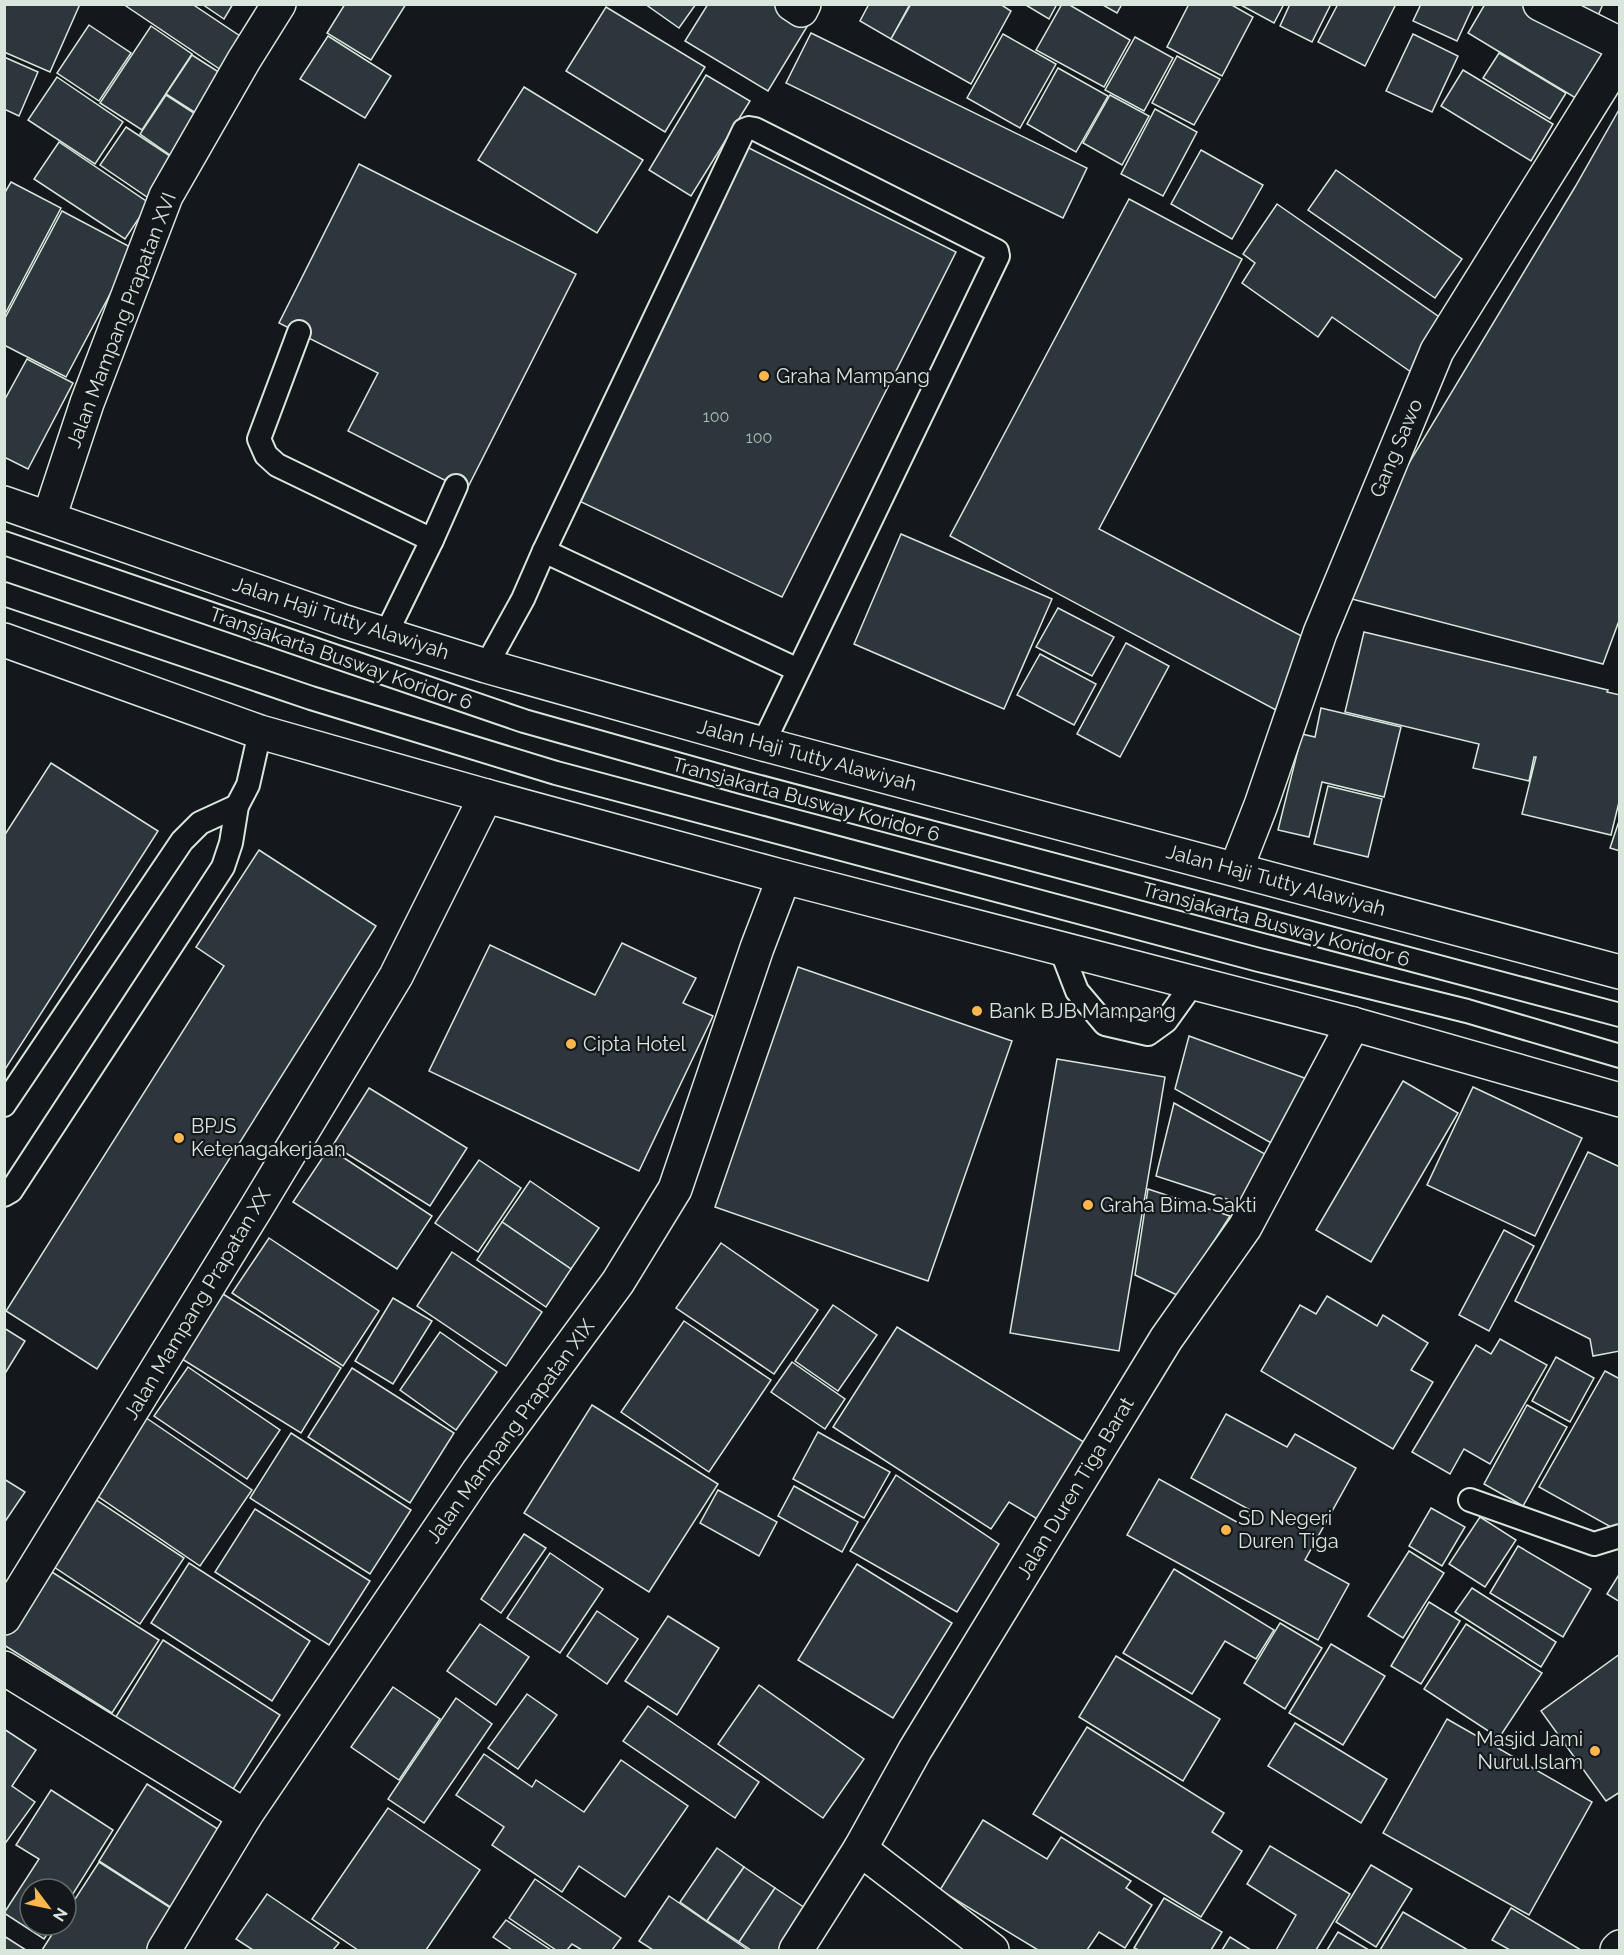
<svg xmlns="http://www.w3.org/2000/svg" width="1624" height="1955" viewBox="0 0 1624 1955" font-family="Raleway,sans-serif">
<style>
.building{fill:#2c363c;stroke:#d8e6dc;stroke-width:1.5}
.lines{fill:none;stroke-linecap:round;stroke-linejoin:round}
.lane-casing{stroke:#d8e6dc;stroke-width:26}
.street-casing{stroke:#d8e6dc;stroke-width:36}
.secondary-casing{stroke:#d8e6dc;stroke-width:36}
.primary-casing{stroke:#d8e6dc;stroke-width:36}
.lane{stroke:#14181c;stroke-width:22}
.street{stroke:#14181c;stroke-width:33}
.secondary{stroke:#14181c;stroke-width:33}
.primary{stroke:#14181c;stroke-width:33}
.poi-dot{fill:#ffb74d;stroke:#14181c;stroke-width:2}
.labels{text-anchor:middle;stroke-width:4.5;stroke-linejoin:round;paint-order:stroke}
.number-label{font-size:16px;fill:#adbab4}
.street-label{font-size:20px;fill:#d8e6dc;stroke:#14181c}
.poi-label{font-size:20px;fill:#d8e6dc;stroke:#14181c;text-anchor:start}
</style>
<rect width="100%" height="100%" fill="#14181c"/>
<g class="building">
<path d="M4 4H80L50 72 4 52Z"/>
<path d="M123 4H192L249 42 227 74Z"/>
<path d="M202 4H233L224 19Z"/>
<path d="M345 4H406L371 60 327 33Z"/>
<path d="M645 4H696L679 28Z"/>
<path d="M708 4H775L808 25 768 91 685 41Z"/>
<path d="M869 4H910L891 39 860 21Z"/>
<path d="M911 4H1000L1011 11 971 84 891 39Z"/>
<path d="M1024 4H1057L1049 19Z"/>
<path d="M1062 4H1068L1130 40 1104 87 1036 50Z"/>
<path d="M1101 4H1122L1117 13Z"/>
<path d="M1189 4H1230L1253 17 1222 76 1167 47Z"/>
<path d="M1239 4H1284L1274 23Z"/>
<path d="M1290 4H1331L1312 42 1280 26Z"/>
<path d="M1338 4H1396L1365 66 1318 42Z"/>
<path d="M1421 4H1474L1457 41 1413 21Z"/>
<path d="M1485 4H1530L1614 55 1584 103 1468 33Z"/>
<path d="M1551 4H1603L1594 25Z"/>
<path d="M606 7 705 67 665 132 566 71Z"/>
<path d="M89 25 131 53 99 101 57 73Z"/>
<path d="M151 26 192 54 142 130 100 103Z"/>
<path d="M811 33 1087 168 1063 218 786 83Z"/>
<path d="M1003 34 1056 64 1020 128 967 98Z"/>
<path d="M1413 34 1458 56 1432 112 1386 91Z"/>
<path d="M328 36 391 76 365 118 300 79Z"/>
<path d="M1135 37 1173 58 1144 111 1105 90Z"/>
<path d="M1499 53 1566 93 1550 119 1483 78Z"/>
<path d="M192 55 228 78 202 117 166 94Z"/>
<path d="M1177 56 1220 79 1194 125 1152 103Z"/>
<path d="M4 57 38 72 19 116 4 109Z"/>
<path d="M1058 68 1108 96 1076 152 1027 124Z"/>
<path d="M1463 70 1553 124 1531 161 1441 106Z"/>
<path d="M706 75 750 101 691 196 649 170Z"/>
<path d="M57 77 123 122 95 164 28 120Z"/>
<path d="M524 87 643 160 597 233 478 160Z"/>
<path d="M166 95 200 117 173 157 140 134Z"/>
<path d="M1110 95 1149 116 1122 165 1083 143Z"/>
<path d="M1620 108V618L1603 664 1348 598 1403 473 1575 187Z"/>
<path d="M1155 109 1197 132 1163 196 1121 174Z"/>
<path d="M126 127 173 158 147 197 100 165Z"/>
<path d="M59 142 149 203 125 239 34 179Z"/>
<path d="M741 144 956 252 782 597 577 500Z"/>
<path d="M1201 150 1263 185 1232 239 1171 204Z"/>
<path d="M359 164 576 274 466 491 348 431 378 373 279 323Z"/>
<path d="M1336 170 1462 259 1435 298 1308 210Z"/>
<path d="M11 182 61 208 4 316V194Z"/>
<path d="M1129 199 1242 259 1099 529 1313 642 1276 710 950 536Z"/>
<path d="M1277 204 1445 321 1411 372 1332 317 1318 337 1242 283 1255 263 1243 254Z"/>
<path d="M62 211 134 249 66 377 4 345V320Z"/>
<path d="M27 359 73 383 28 469 4 457V401Z"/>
<path d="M901 534 1052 599 1004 709 854 644Z"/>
<path d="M1058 608 1114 637 1092 676 1036 647Z"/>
<path d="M1364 632 1608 690 1607 692 1620 695V798L1611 835 1522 814 1536 757H1534L1529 781 1473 768 1479 744 1345 712Z"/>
<path d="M1126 643 1169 666 1120 757 1077 734Z"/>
<path d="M1040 654 1096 684 1074 725 1017 695Z"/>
<path d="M1321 708 1401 727 1384 797 1322 782 1309 837 1278 830 1302 734 1315 737Z"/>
<path d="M51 763 158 831 4 1071V836Z"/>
<path d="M1328 786 1382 799 1368 857 1314 844Z"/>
<path d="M1620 818V851L1610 848Z"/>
<path d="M259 850 376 926 97 1369 6 1311 224 966 196 947Z"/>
<path d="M622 943 696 978 683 1003 713 1016 639 1171 429 1071 490 945 595 995Z"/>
<path d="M798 967 1012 1041 928 1281 715 1207Z"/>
<path d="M1189 1036 1310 1080 1275 1145 1175 1089Z"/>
<path d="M1057 1059 1165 1077 1119 1351 1010 1333Z"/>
<path d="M1403 1081 1458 1113 1371 1262 1316 1230Z"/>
<path d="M1473 1087 1582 1138 1535 1236 1427 1185Z"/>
<path d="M369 1088 467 1148 430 1206 333 1145Z"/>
<path d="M1174 1103 1272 1158 1242 1204 1156 1176Z"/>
<path d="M329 1148 432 1216 397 1269 293 1202Z"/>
<path d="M1588 1152 1620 1167V1351L1593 1356 1590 1339 1515 1301Z"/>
<path d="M479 1160 521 1188 478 1252 435 1223Z"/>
<path d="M530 1181 599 1228 571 1269 502 1222Z"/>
<path d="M1148 1189 1230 1216 1179 1296 1135 1275Z"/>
<path d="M502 1222 571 1269 546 1307 477 1260Z"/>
<path d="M1504 1230 1534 1246 1489 1331 1459 1315Z"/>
<path d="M269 1238 379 1311 343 1366 232 1293Z"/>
<path d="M721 1243 818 1310 774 1374 676 1308Z"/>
<path d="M452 1252 542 1312 506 1366 417 1306Z"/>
<path d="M223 1294 341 1368 301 1433 182 1359Z"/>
<path d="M1327 1296 1377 1326 1383 1315 1428 1343 1411 1370 1433 1382 1393 1449 1261 1371 1300 1305 1316 1314Z"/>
<path d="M393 1298 432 1321 393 1384 355 1361Z"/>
<path d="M833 1305 877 1335 838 1391 795 1361Z"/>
<path d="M684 1321 771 1380 709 1472 621 1412Z"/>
<path d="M897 1327 1087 1444 1039 1520 1009 1502 991 1529 833 1427Z"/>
<path d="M4 1328 25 1341 4 1375Z"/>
<path d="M440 1332 497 1372 456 1430 400 1390Z"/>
<path d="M1500 1339 1547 1365 1490 1464 1464 1449 1450 1474 1412 1452 1476 1345 1491 1354Z"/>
<path d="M1556 1357 1594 1378 1570 1422 1532 1401Z"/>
<path d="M792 1362 845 1399 825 1429 771 1392Z"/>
<path d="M188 1367 280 1430 247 1479 154 1416Z"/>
<path d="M352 1368 454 1433 410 1503 308 1437Z"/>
<path d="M1605 1371 1620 1379V1532L1539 1487Z"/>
<path d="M592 1405 718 1484 649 1592 524 1513Z"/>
<path d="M1527 1405 1567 1427 1523 1506 1484 1484Z"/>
<path d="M139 1413 252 1490 200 1566 87 1489Z"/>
<path d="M1226 1414 1287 1447 1295 1434 1356 1468 1305 1560 1349 1584 1318 1640 1127 1535 1159 1479 1244 1526 1252 1511 1191 1478Z"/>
<path d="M818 1432 890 1472 864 1518 793 1479Z"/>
<path d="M291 1433 411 1510 370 1574 250 1498Z"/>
<path d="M896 1475 999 1544 957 1612 850 1551Z"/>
<path d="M4 1479 25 1492 4 1523Z"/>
<path d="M794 1486 858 1522 842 1552 778 1516Z"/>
<path d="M718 1490 777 1522 759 1556 700 1523Z"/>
<path d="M89 1495 184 1558 140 1624 45 1561Z"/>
<path d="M1431 1508 1465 1527 1442 1566 1409 1546Z"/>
<path d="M255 1509 370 1581 329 1645 215 1572Z"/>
<path d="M1480 1517 1516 1540 1485 1587 1449 1564Z"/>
<path d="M524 1534 546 1548 501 1613 481 1599Z"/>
<path d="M1518 1546 1591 1589 1563 1637 1490 1593Z"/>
<path d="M1409 1551 1444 1573 1403 1638 1368 1616Z"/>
<path d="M550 1553 603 1589 560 1653 507 1618Z"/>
<path d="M189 1563 310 1641 272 1701 151 1623Z"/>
<path d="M857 1564 952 1623 893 1718 798 1660Z"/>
<path d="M44 1567 159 1640 112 1713 4 1645V1628Z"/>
<path d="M1174 1569 1274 1630 1256 1659 1225 1641 1192 1694 1123 1653Z"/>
<path d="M1620 1573V1602L1607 1594Z"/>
<path d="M1472 1588 1556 1642 1541 1667 1455 1612Z"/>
<path d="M1429 1602 1460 1621 1421 1684 1391 1666Z"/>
<path d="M597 1611 638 1639 607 1684 567 1656Z"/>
<path d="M668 1616 719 1648 677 1715 625 1681Z"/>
<path d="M1280 1623 1322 1648 1285 1709 1244 1683Z"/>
<path d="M480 1624 529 1657 496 1705 447 1671Z"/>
<path d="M1466 1624 1542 1673 1499 1738 1424 1689Z"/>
<path d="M163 1640 280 1715 230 1794 114 1720Z"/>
<path d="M1331 1644 1385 1676 1343 1745 1289 1713Z"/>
<path d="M1620 1654V1792L1606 1801 1541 1711Z"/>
<path d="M1116 1656 1220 1719 1183 1781 1079 1717Z"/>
<path d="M759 1685 864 1759 823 1818 718 1744Z"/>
<path d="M393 1687 440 1719 399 1780 351 1747Z"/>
<path d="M527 1694 557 1715 518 1769 488 1748Z"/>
<path d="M456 1698 492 1724 424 1823 388 1799Z"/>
<path d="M648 1706 759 1782 735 1818 623 1741Z"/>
<path d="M1447 1719 1592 1802 1529 1915 1383 1833Z"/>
<path d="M1295 1723 1387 1779 1361 1823 1268 1766Z"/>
<path d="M1087 1727 1224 1813 1212 1832 1242 1851 1201 1917 1033 1814Z"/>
<path d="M4 1729 36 1750 12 1786 35 1802 4 1845Z"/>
<path d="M484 1754 532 1787 536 1780 584 1812 621 1760 688 1806 625 1897 579 1866 562 1892 492 1845 504 1827 456 1795Z"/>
<path d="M147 1784 221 1831 172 1908 99 1861Z"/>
<path d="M51 1790 113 1830 66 1905V1889H30V1925H53L44 1939 4 1913 39 1859 16 1845Z"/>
<path d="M388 1808 480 1870 426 1950H358L312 1919Z"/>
<path d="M983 1820 1047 1859 1061 1837 1131 1881 1126 1888 1152 1905 1125 1948 1099 1932 1087 1950H1038L940 1890Z"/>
<path d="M1270 1846 1350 1894 1316 1950H1276L1296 1915 1247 1884Z"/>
<path d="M717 1848 744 1867 707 1921 680 1902Z"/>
<path d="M99 1862 177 1912 153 1950H42L58 1925H66V1913Z"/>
<path d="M1371 1865 1412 1889 1376 1947 1336 1922Z"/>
<path d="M744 1867 775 1888 739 1942 707 1921Z"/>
<path d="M535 1879 621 1938 612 1950H582L572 1944 567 1950H556L509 1918Z"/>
<path d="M775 1888 808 1910 781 1950H751L739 1942Z"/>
<path d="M267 1894 339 1943 333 1950H253L236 1939Z"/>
<path d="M669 1896 748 1950H653L639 1941Z"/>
<path d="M1164 1898 1222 1932 1211 1950H1139L1134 1948Z"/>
<path d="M1511 1908 1581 1950H1510L1492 1940Z"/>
<path d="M1403 1912 1468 1950H1380Z"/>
<path d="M506 1920 551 1950H512L493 1937Z"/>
<path d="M1338 1932 1369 1950H1327Z"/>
<path d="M4 1936 26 1950H4Z"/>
<path d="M1230 1937 1251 1950H1222Z"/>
</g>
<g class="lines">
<g class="lane-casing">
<g id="lane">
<path d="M299 332 259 439 266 455 277 465 432 540 456 486"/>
<path d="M4 543 524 721 741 782 1620 1015"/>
<path d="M544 551 798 670"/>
<path d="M4 594 311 698 556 773 1259 960 1467 1011 1620 1056"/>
<path d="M386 634 432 540"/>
<path d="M486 666 523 599 544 551 744 130 749 128 755 129 997 251 998 256 763 744"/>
<path d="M1060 947 1077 991 1105 1024 1148 1034 1166 1021 1194 982"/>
<path d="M4 1105 182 841 200 823 237 806"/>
<path d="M4 1195 11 1191 223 867 231 843 237 806 248 785 260 732"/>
<path d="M1470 1500 1594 1544 1620 1536"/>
</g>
</g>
<g class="street-casing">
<g id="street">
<path d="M792 4 801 10 804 4"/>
<path d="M1540 4 1620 44"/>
<path d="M49 518 87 403 166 196 244 60 279 4"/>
<path d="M1236 869 1261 805 1320 633 1437 351 1620 57"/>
<path d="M4 1618 255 1210 396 976 486 796"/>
<path d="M4 1668 245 1816"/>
<path d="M860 1849 992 1950"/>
<path d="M164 1950 245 1816 478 1472 618 1282 675 1189 757 948 784 877"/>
<path d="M796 1950 860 1849 915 1750 1166 1339 1245 1227 1353 1024"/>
</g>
</g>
<g class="secondary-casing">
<path id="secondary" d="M1617 1950 1620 1947"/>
</g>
<g class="primary-casing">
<g id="primary">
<path d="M4 503 345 622 486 666 763 744 1620 972"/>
<path d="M4 640 260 732 486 796 784 877 1353 1024 1620 1100"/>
</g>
</g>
<use href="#lane" class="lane"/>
<use href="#street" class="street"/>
<use href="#secondary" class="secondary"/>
<use href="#primary" class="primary"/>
</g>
<g class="poi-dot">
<circle cx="764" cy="376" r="6"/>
<circle cx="977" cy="1011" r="6"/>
<circle cx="571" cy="1044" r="6"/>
<circle cx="179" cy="1138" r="6"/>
<circle cx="1088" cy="1205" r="6"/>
<circle cx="1226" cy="1530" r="6"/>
<circle cx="1595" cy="1751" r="6"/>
</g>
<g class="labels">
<g class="number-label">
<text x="716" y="422">100</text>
<text x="759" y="443">100</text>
</g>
<g class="street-label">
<text transform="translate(121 320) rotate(-69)" y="7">Jalan Mampang Prapatan XVI</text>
<text transform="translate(1396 448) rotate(-67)" y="7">Gang Sawo</text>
<text transform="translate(341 618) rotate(18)" y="7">Jalan Haji Tutty Alawiyah</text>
<text transform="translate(341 658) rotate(19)" y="7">Transjakarta Busway Koridor 6</text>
<text transform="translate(807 755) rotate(15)" y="7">Jalan Haji Tutty Alawiyah</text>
<text transform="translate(806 799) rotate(15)" y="7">Transjakarta Busway Koridor 6</text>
<text transform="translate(1276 880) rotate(15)" y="7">Jalan Haji Tutty Alawiyah</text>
<text transform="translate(1276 924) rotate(15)" y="7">Transjakarta Busway Koridor 6</text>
<text transform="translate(197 1304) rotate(-59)" y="7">Jalan Mampang Prapatan XX</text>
<text transform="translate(510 1431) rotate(-54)" y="7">Jalan Mampang Prapatan XIX</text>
<text transform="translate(1075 1488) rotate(-59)" y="7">Jalan Duren Tiga Barat</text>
</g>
<g class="poi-label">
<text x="776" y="383">Graha Mampang</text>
<text x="989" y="1018">Bank BJB Mampang</text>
<text x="583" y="1051">Cipta Hotel</text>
<text x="191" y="1133">BPJS<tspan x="191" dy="23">Ketenagakerjaan</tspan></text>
<text x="1100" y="1212">Graha Bima Sakti</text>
<text x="1238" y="1525">SD Negeri<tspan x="1238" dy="23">Duren Tiga</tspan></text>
<text x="1583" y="1746" text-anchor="end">Masjid Jami<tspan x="1583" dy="23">Nurul Islam</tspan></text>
</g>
</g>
<rect width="1624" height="1955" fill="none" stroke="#d8e6dc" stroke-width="12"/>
<g transform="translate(48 1907) rotate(122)"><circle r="28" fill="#14181c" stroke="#626a69" stroke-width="1.5"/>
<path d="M0-4.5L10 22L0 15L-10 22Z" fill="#ffb74d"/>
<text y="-9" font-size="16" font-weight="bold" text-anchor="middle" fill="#d8e6dc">N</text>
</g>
</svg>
